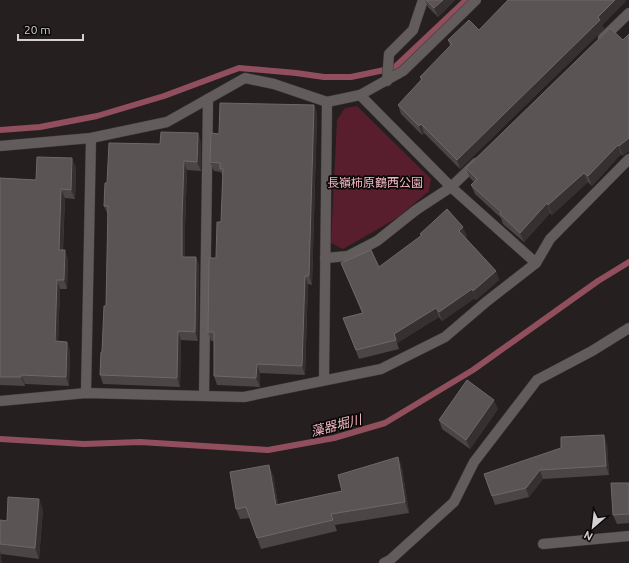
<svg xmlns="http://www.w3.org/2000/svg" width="629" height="563" viewBox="0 0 629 563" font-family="Ubuntu,'Noto Sans JP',sans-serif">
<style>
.green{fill:#581e2d}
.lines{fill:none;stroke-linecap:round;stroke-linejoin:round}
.stream{stroke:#914f5d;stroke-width:6}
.street-casing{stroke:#3e3939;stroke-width:11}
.street{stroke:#635c5d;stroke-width:10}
.wall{fill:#4c4546}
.shaded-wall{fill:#363031}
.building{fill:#5b5455;stroke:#6e6869}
.labels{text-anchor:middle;stroke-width:3.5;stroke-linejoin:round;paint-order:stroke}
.park-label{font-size:12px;fill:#f4b7c1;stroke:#0c090a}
.water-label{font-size:13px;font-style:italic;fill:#f6b8c2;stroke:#0c090a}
</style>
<rect width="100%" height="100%" fill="#251f20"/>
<path class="green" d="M357 106 431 179 429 191 397 218 343 249 331 243 337 120 345 108Z"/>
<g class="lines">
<g class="stream">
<path d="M0 130 40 127 97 116 164 96 239 68 296 73 324 77H351L394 68 466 0"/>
<path d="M0 439 84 444 140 442 268 450 334 438 385 423 473 370 598 281 629 262"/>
</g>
<g class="street-casing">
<g id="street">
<path d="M603 38 629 13"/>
<path d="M387 81 389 54 413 30 423 0"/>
<path d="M360 95 451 187 536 263"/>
<path d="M0 146 91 138 167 122 245 78 274 84 327 102 360 95 403 71 476 0"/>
<path d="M325 258 348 256 377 241 416 210 451 187 476 163"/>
<path d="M324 380 327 102"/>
<path d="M86 393 91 138"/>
<path d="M204 396 208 99"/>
<path d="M0 401 86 393 244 397 381 369 445 337 486 302 536 263 550 239 629 159"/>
<path d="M543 544 629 536"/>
<path d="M384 563 390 560 454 502 474 462 537 380 592 351 629 328"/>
</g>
</g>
<use href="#street" class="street"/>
</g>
<g class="wall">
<path d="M425 0H455L438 17 428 7Z"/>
<path d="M626 1 602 25 604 29 460 169 424 133 422 135 401 114 398 105 421 81 420 77 450 46 448 40 479 30Z"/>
<path d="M610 28 623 156 621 154 592 186 588 182 552 215 550 213 524 242 503 224 501 218 475 194 471 185 474 182 470 178 466 168Z"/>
<path d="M314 105 317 114 312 285 308 284 305 375 260 373V387L217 385 214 376V341H211L208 332 221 222 223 177 221 172 214 171 210 162 219 134Z"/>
<path d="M201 142V171L187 170 185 227V257H196L199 266 198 341 181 340 180 387 103 384 100 375 106 306 108 215 104 206 107 183 160 144Z"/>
<path d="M76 167 75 199 65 198 63 250 68 259 67 289H60L58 341 70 350 69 386 25 384V386L0 385V178L36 180Z"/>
<path d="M420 234 467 236 465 237 496 271 499 280 476 300 475 298 442 321 439 317 397 343 399 349 359 359 343 318 362 313 341 263 379 267 421 236Z"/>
<path d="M498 409 470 449 442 429 439 420Z"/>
<path d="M607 444 609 475 543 479 529 497 495 505 484 474Z"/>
<path d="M398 457 402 468 409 513 335 525 337 531 261 549 250 518 240 519 236 509 273 475 278 504 342 491Z"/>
<path d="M629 483V523L617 524 613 515Z"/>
<path d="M43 509 39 559 1 554 0 563V520L7 521Z"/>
</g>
<g class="shaded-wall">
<path d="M443 0H455L438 17 434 8Z"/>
<path d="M615 0H625L626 1 602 25 604 29 460 169 457 160Z"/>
<path d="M314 105 317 114 312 285 309 276Z"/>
<path d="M421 124 424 133 422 135 419 126Z"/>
<path d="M198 133 201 142V171L197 162Z"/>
<path d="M629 138V151L623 156 619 146Z"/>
<path d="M618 145 621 154 592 186 588 176Z"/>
<path d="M72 158 76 167 75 199 71 190Z"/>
<path d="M184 161 187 170 185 227V266L182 257V218Z"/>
<path d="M584 173 588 182 552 215 548 205Z"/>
<path d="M61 189 65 198 62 259 59 250Z"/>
<path d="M547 203 550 213 524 242 520 233Z"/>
<path d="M463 227 467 236 463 240 459 231Z"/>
<path d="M65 250 68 259 67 289 64 280Z"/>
<path d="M196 257 199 266 198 341 195 332Z"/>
<path d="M496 271 499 280 476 300 473 291Z"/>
<path d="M305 276 308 284 305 375 302 366Z"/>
<path d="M57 280 60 289 58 350 55 341Z"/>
<path d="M472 289 475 298 442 321 439 312Z"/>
<path d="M436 308 439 317 397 343 399 349 394 334Z"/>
<path d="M178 331 181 340 180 387 177 378Z"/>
<path d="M67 342 70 350 69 386 66 377Z"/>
<path d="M257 364 260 373V387L256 378Z"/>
<path d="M21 375 25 384V386L21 377Z"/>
<path d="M494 400 498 409 470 449 466 440Z"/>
<path d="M604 435 607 444 609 475 606 466Z"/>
<path d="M398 457 402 468 409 513 405 502Z"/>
<path d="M269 465 273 475 280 515 276 505Z"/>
<path d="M540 470 543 479 529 497 526 488Z"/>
<path d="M39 499 43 509 39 559 35 548Z"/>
<path d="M0 551 1 554 2 563H0Z"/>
</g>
<g class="building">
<path d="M426 0H443L434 8Z"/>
<path d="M508 0H615L598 17 600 20 457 160 421 124 419 126 398 105 422 79 420 77 452 44 448 40 469 20 479 30Z"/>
<path d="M610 28 623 40 629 34V138L619 146 618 145 588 176 584 173 548 205 547 203 520 233 500 214 501 212 471 185 477 179 466 168Z"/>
<path d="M220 103 314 105 309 276H305L302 366 257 364 256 378 214 376V332H208L209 258H216L217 222H221L223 169H220V163L210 162 211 133 219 134Z"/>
<path d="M161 132 198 133 197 162 184 161 182 218V257H196L195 332 178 331 177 378 100 375 101 352H102L104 306H106L108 206H104L105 183H107L109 143 160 144Z"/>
<path d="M37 157 72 158 71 190 61 189 59 250H65L64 280H57L55 341 67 342 66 377 21 375V377H0V178L36 180Z"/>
<path d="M447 209 463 227 459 231 496 271 473 291 472 289 439 312 436 308 394 334 396 340 356 350 343 318 363 313 341 263 371 250 379 267 422 235 420 234Z"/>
<path d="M467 380 494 400 466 440 439 420Z"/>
<path d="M604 435 606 466 540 470 526 488 492 496 484 474 561 448V437Z"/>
<path d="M398 457 405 502 331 514 333 520 257 538 246 507 236 509 230 472 269 465 276 505 342 491 338 475Z"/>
<path d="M611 483H629V514L613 515Z"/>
<path d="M8 497 39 499 35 548 0 544V520L7 521Z"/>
</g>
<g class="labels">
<g class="park-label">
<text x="375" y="187">長嶺柿原鶴西公園</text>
</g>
<g class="water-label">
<text transform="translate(336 425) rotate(-14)" y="5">藻器堀川</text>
</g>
</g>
<g transform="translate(593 527) rotate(208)" stroke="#0c090a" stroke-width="3" paint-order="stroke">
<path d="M0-3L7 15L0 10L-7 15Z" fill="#d4d0d1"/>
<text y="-6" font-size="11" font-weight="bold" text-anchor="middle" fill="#d4d0d1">N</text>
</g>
<path d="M18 34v6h65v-6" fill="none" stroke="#d4d0d1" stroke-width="2"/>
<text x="24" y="34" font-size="12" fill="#d4d0d1" stroke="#0c090a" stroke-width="3" paint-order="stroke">20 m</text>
</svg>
